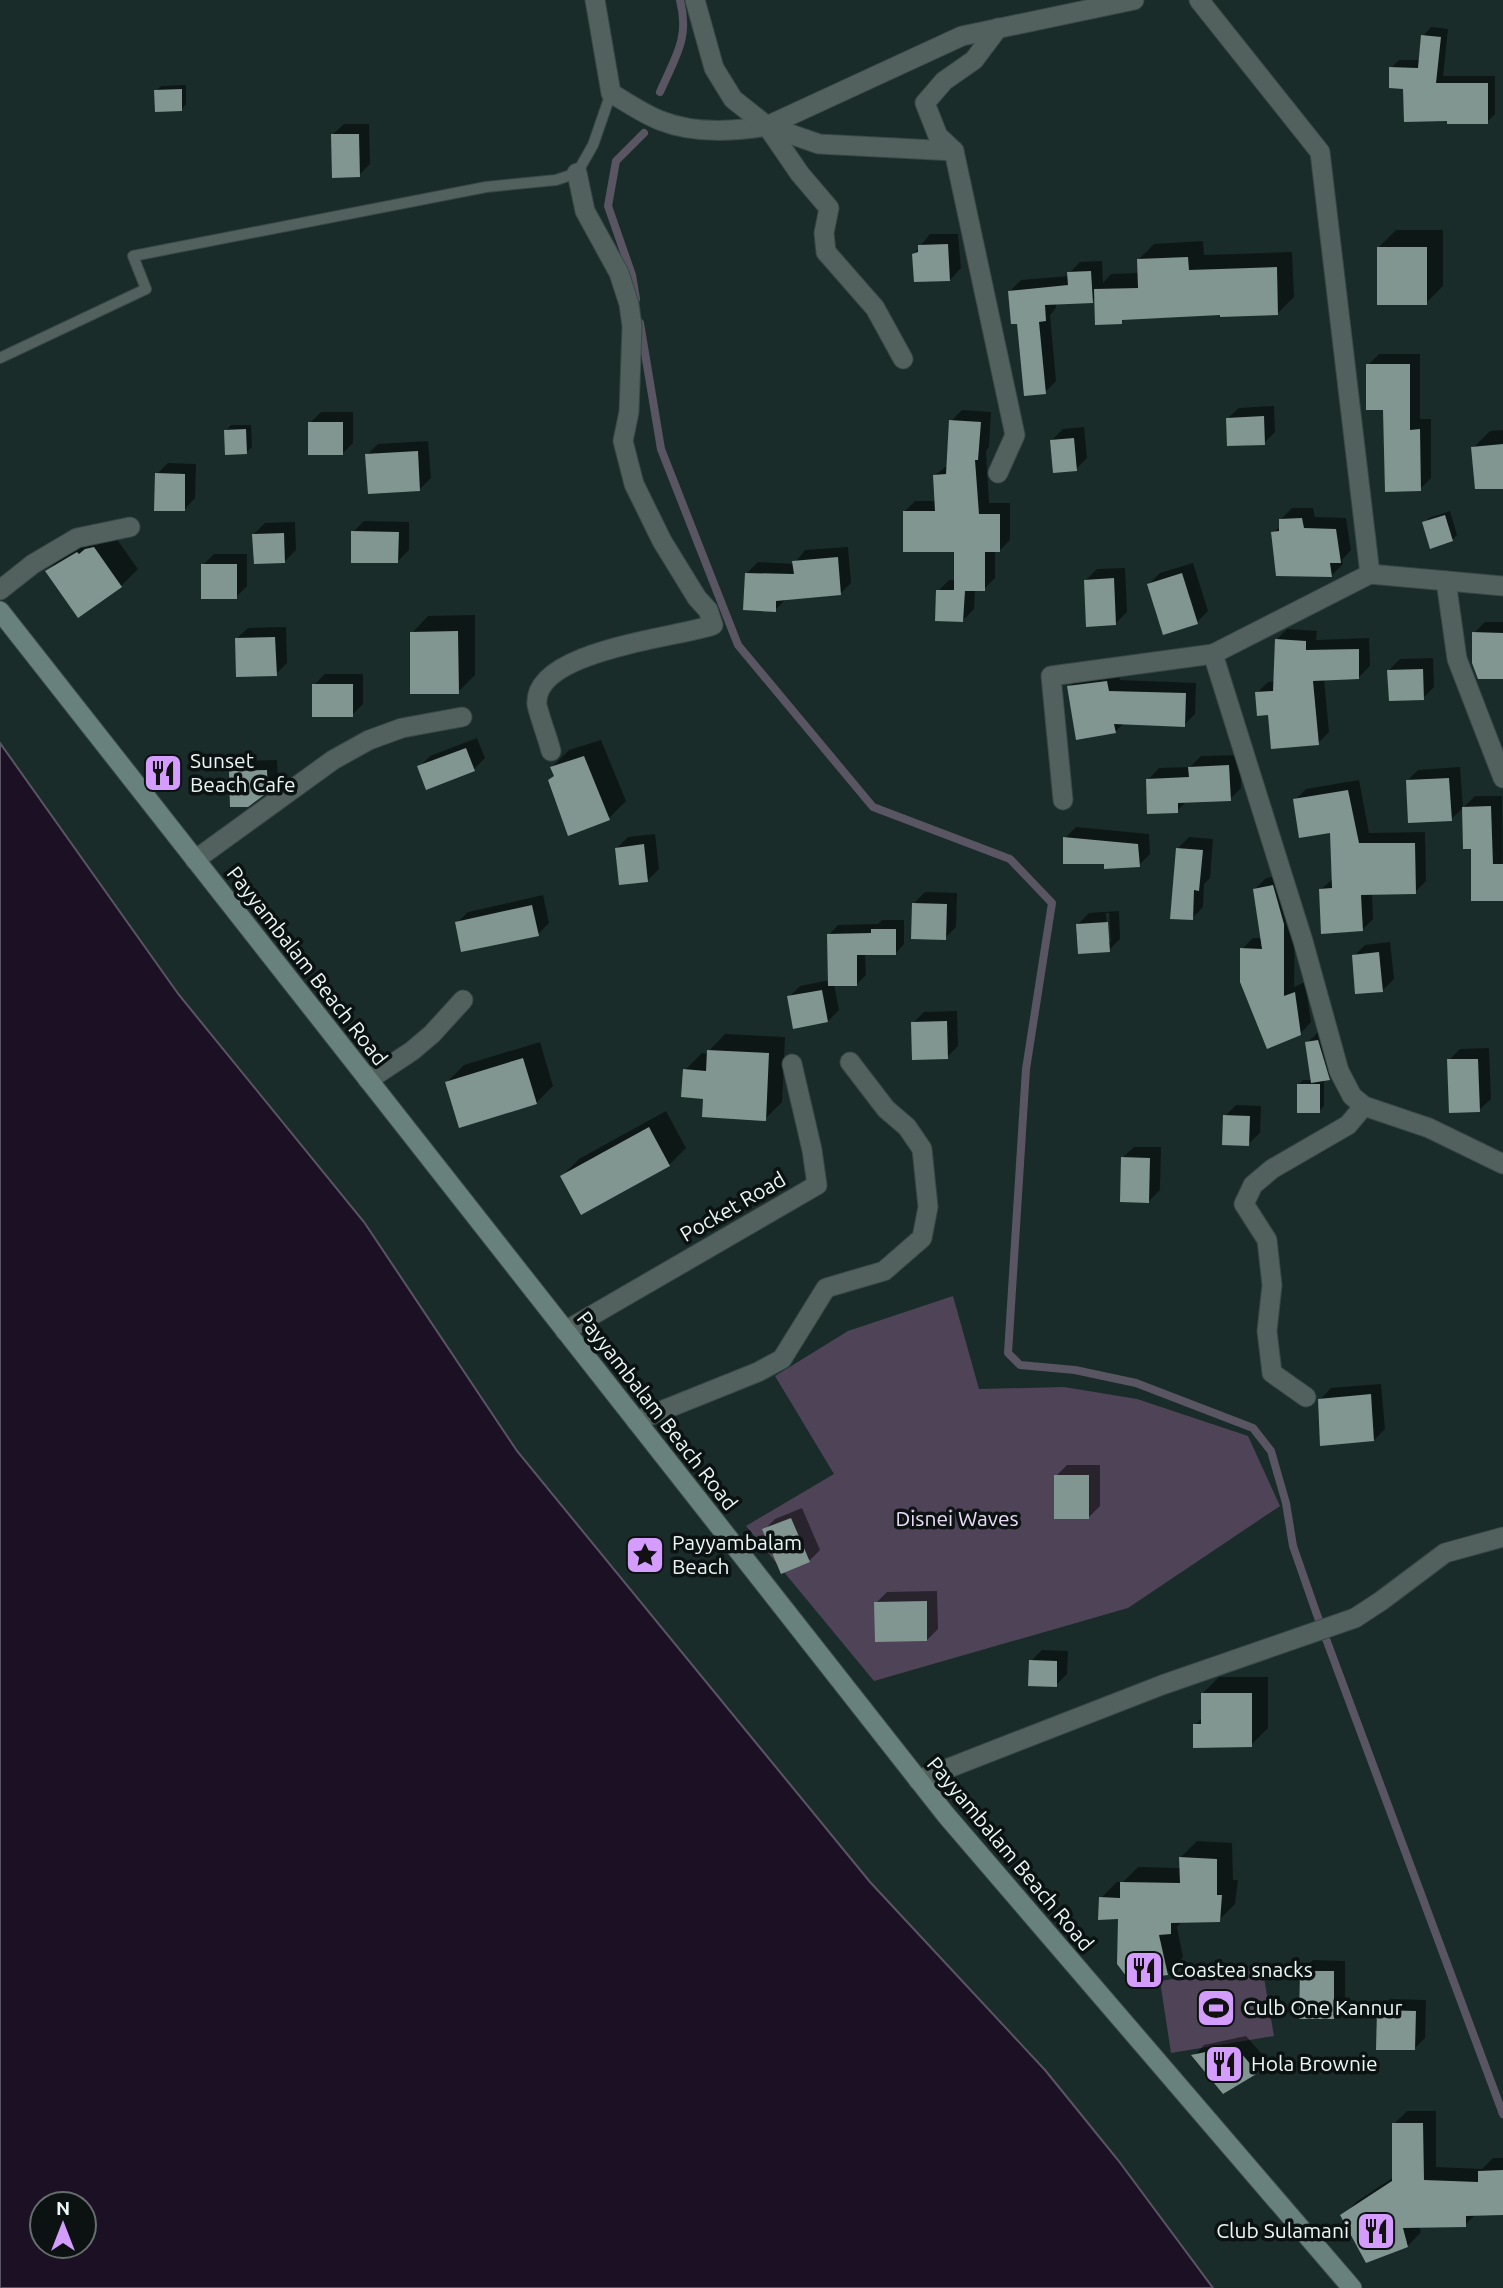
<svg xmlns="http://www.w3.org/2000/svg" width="1503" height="2288" viewBox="0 0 1503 2288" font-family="Ubuntu,sans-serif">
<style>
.green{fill:#4e4357}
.water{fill:#1b1024;stroke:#5a5563;stroke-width:2;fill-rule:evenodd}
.shadow{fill:#0007;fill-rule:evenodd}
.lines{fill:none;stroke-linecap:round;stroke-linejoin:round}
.stream{stroke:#5a5563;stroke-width:8}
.building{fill:#819591}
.service-casing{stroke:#374846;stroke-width:12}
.minor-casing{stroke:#374846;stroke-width:21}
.secondary-casing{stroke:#374846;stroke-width:21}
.service{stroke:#52615e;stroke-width:10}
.minor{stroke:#52615e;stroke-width:19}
.secondary{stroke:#69817d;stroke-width:19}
.labels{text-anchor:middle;stroke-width:7;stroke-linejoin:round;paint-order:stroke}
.poi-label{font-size:21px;fill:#ecf7f5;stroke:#0b1211;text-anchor:start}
.street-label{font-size:21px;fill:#ecf7f5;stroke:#0b1211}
.park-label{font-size:21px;fill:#ebdcf9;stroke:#0b1211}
</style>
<rect width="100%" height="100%" fill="#1a2c29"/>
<g class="green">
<path d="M953 1296 979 1389 1064 1387 1137 1399 1248 1436 1280 1506 1128 1608 874 1681 746 1526 834 1474 775 1376 848 1331Z"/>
<path d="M1262 1966 1274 2036 1171 2053 1160 1981Z"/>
</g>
<path class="water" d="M0 743 179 995 364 1222 517 1451 870 1882 1045 2070 1118 2160 1213 2288H0ZM42 2204H84V2246H42Z"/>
<g class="shadow">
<path d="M1431 27 1448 29 1443 76H1495V114L1487 122 1405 87 1391 68 1399 60H1420L1423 36Z"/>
<path d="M186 85V104L181 110 156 91 161 86Z"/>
<path d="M344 124H369L370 164 359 175 332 135Z"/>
<path d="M1396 230H1443V286L1426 303 1379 247Z"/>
<path d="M930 234H958L961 268 950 280 914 254Z"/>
<path d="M1203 241 1204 255 1292 252 1294 297 1278 313H1222L1125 318 1121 322 1096 298 1092 301 1056 303V308L1050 315 1056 381 1045 392 1018 322 1010 291 1021 280 1069 276V273L1080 262 1102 261 1103 283 1111 274 1139 273 1138 260 1154 244Z"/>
<path d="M1379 354H1420V419H1431V478L1420 489 1368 365Z"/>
<path d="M1274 406 1275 432 1264 443 1227 419 1239 408Z"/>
<path d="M962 410 991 412 989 447 986 451 989 503H1010V540L999 551H995V578L984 589H975L974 609 963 620 938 591 949 580H955V551L904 512 915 501H936L934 476 948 465 951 421Z"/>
<path d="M321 412H353V443L342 454 310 423Z"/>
<path d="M231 425H251L252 447 246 452 226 431Z"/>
<path d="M1084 427 1087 458 1076 469 1052 440 1063 429Z"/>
<path d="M1503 430V487L1473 448 1490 431Z"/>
<path d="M428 441 431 478 420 489 367 455 378 444Z"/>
<path d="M168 463 196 464 195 498 184 510 157 474Z"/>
<path d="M1292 508H1313L1315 517 1346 518 1351 550 1342 560 1343 564 1332 575 1273 533 1281 526V519Z"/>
<path d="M1450 511 1457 535 1452 540 1424 523 1429 518Z"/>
<path d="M364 521 409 522V550L398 561 353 532Z"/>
<path d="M295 522 296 550 285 561 254 534 265 523Z"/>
<path d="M111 531 138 569 121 586 47 571 64 555Z"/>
<path d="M848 547 851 583 840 594 787 598 775 610 747 573 758 562 794 564 805 550Z"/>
<path d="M214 554H247V586L236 597 203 565Z"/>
<path d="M1193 563 1208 611 1197 622 1149 584 1160 573Z"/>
<path d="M1125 568 1127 612 1115 624 1086 580 1097 569Z"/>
<path d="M475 615V675L458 692 412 633 428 616Z"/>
<path d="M1485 622H1503V678L1474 633Z"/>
<path d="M286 627 287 663 276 674 236 639 248 628Z"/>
<path d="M1287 629 1317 631 1316 640 1369 638 1370 666 1359 677 1324 679 1329 732 1318 743 1269 714 1257 693 1268 682 1275 681 1276 640Z"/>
<path d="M1433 658 1434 687 1423 698 1389 670 1400 659Z"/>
<path d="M1118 671 1120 680 1196 683 1195 714 1184 725 1124 723 1115 732 1069 687 1080 676Z"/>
<path d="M325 674H363V704L352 715 314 685Z"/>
<path d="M477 738 485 758 474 769 427 788 419 767 430 756Z"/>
<path d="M601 740 626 801 609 818 552 767 569 750Z"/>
<path d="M1240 755 1241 788 1230 799 1187 801 1177 811 1148 780 1159 768 1190 767 1201 756Z"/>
<path d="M277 760 278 779 267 791 231 772 242 761Z"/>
<path d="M1460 767 1463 808 1451 819 1407 781 1418 770Z"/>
<path d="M1359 780 1369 833 1425 832 1426 881 1415 892 1372 893 1373 919 1362 930 1320 890 1333 879 1332 831 1295 800 1306 789Z"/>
<path d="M1475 796H1502L1503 900 1473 847 1464 807Z"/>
<path d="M1076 827 1149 834 1150 854 1139 865 1106 862 1065 838Z"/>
<path d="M655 834 659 869 648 880 617 848 628 837Z"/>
<path d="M1189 837 1213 839 1210 878 1204 884 1203 907 1192 918 1178 848Z"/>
<path d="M1284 875 1295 912 1294 987 1305 982 1311 1022 1300 1034 1242 949 1253 938H1262L1255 889 1266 878Z"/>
<path d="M925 892 957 893 956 927 945 938 914 903Z"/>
<path d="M543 895 549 923 538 934 457 923 468 912Z"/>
<path d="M1119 911 1120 939 1109 950 1078 924 1089 913ZM1106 913H1109L1111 942H1108Z"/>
<path d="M882 920H904V944L895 954H865L866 975 857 984H834L839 1010 828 1021 789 997 800 986 830 980 829 935 838 925 878 924Z"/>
<path d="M1390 942 1394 979 1383 990 1354 956 1365 945Z"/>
<path d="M957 1011 958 1046 947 1057 913 1023 924 1012Z"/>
<path d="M1329 1030 1340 1067 1329 1078 1324 1079V1106L1319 1111 1298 1085 1303 1080H1312L1307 1043 1318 1032Z"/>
<path d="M725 1034 785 1037 782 1102 765 1119 705 1097 685 1070 702 1053 708 1054 709 1051Z"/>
<path d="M540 1042 553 1086 536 1103 447 1082 464 1065Z"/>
<path d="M1489 1048 1491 1099 1479 1110 1449 1060 1460 1049Z"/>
<path d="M1236 1105 1261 1106 1260 1133 1248 1144 1225 1116Z"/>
<path d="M666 1111 686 1148 669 1165 582 1212 562 1176 579 1159Z"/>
<path d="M1134 1147H1161L1160 1190 1149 1201 1122 1158Z"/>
<path d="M1381 1384 1385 1429 1374 1440 1320 1400 1331 1388Z"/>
<path d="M1067 1465H1100V1506L1089 1517 1056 1476Z"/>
<path d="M802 1508 820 1550 809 1561 764 1530 775 1519Z"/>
<path d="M937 1591 938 1629 927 1640 876 1603 887 1592Z"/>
<path d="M1042 1650 1068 1651 1067 1674 1056 1685 1031 1661Z"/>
<path d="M1219 1677H1268V1728L1251 1745 1195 1725 1203 1717 1202 1694Z"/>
<path d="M1197 1841 1232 1843 1233 1880H1238L1235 1904 1219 1920 1182 1921 1177 1927 1183 1957 1167 1973 1101 1898 1117 1882H1123L1138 1867 1181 1868V1857Z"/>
<path d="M1313 1960 1345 1961V2006L1334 2017 1302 1971Z"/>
<path d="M1390 1999 1426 2000 1425 2038 1414 2049 1379 2010Z"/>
<path d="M1246 2036 1268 2061 1257 2071 1223 2092 1194 2056 1204 2045Z"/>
<path d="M1407 2111H1436V2167L1482 2169 1493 2158H1503V2213H1477L1465 2225 1419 2226 1421 2232 1408 2246 1343 2216 1356 2202 1394 2177V2124Z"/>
</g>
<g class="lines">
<g class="stream">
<path d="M660 92C675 57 690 39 680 0"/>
<path d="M636 299 632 275 608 206 616 161 644 133"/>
<path d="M640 323 661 449 738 645 873 807 1010 859 1052 903 1026 1069 1008 1353 1020 1365 1075 1370 1136 1383 1253 1428 1271 1451 1286 1503 1293 1546 1316 1612 1503 2114"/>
</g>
</g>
<g class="building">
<path d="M1421 35 1441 37 1436 83H1488V124H1447V121L1404 122 1403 89 1389 88V67L1418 68Z"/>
<path d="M182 89V111L155 112 154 90Z"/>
<path d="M331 134H359L360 177 332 178Z"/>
<path d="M948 244 950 281 914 282 912 254 918 252V245Z"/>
<rect x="1377" y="247" width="50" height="58"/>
<path d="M1188 257 1189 270 1277 267 1278 315 1220 317V315L1122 320V324L1095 325 1094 289 1138 288 1137 259Z"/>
<path d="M1091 271 1093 303 1045 305 1046 321 1039 322 1046 394 1024 396 1017 324H1011L1008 291 1068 285 1067 272Z"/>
<path d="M1366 364H1410V430L1420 429 1421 491 1385 492 1383 410H1366Z"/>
<path d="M1264 416 1265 445 1227 446 1226 418Z"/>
<path d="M949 420 981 422 978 460H975L979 514H1000V552H985V591H965L963 622 935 621 936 590H954V552H903V511H935L933 475 946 474Z"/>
<rect x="308" y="422" width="35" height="33"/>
<path d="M246 429 247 454 225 455 224 430Z"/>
<path d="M1074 438 1077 471 1053 473 1050 440Z"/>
<path d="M1503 444V489H1475L1471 447Z"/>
<path d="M418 451 420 491 368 494 365 454Z"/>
<path d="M155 473 185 474V511H154Z"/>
<path d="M1445 515 1453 541 1430 549 1422 522Z"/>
<path d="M1302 518 1304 528 1336 529 1341 563H1330L1332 577 1276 576 1271 532 1279 531V519Z"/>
<path d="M351 531 399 532 398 563H351Z"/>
<path d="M284 533 285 563 254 564 252 534Z"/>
<path d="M94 547 122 587 78 618 45 571 77 552 79 554 85 549Z"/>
<path d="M838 557 841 595 776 601V612L743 610 745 573 794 574 792 561Z"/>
<rect x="201" y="564" width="36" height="35"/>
<path d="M1182 573 1198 624 1163 635 1147 584Z"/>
<path d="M1114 578 1116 625 1086 627 1084 580Z"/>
<path d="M458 631 459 694H410V632Z"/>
<path d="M1472 632 1503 633V679H1478L1472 663Z"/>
<path d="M275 637 277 676 236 677 235 638Z"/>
<path d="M1275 639 1306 641V650L1359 649V679L1313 681 1319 745 1271 749 1268 715 1257 716 1255 692 1273 691Z"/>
<path d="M1423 669 1424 700 1389 701 1387 670Z"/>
<path d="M1107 681 1109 691 1186 693 1185 727 1114 724 1116 733 1076 740 1067 686Z"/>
<rect x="312" y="684" width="41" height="33"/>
<path d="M466 748 475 771 426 790 417 766Z"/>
<path d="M584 756 610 820 568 836 548 780 554 776 550 767Z"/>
<path d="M1229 765 1231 801 1178 803V813L1147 814 1146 779 1189 777 1188 767Z"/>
<path d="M267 770 268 792 248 807H230L229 771Z"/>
<path d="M1449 778 1452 821 1408 823 1406 780Z"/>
<path d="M1348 790 1359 843H1415L1416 894 1361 895 1363 931 1321 934 1319 889 1332 888 1330 833 1299 838 1293 799Z"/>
<path d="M1491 806 1493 864H1503V901H1471V849H1463L1462 807Z"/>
<path d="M1063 837 1138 844 1140 867 1104 869V864H1063Z"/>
<path d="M644 844 648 882 619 885 615 848Z"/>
<path d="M1176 848 1203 850 1199 891 1194 890 1193 920 1170 919Z"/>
<path d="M1273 885 1284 924V996L1295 992 1301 1035 1267 1049 1240 982V948L1262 949 1253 889Z"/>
<path d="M912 903 947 904 946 940 911 939Z"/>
<path d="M532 905 539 936 461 952 455 922Z"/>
<path d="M1108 922 1110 952 1078 954 1076 924Z"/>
<path d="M871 929H896V955H857V986H828L827 934 871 933Z"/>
<path d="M1379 952 1383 992 1355 994 1352 955Z"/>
<path d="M822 990 828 1022 793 1029 787 996Z"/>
<path d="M947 1021 948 1059 912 1060 911 1022Z"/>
<path d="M1318 1040 1330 1080 1311 1083 1305 1042Z"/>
<path d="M707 1050 769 1053 766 1121 702 1117 703 1099 681 1097 683 1069 706 1071Z"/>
<path d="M523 1058 537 1104 459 1128 445 1082Z"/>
<path d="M1447 1059H1478L1480 1112 1449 1113Z"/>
<rect x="1297" y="1084" width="23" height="29"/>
<path d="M1223 1115 1250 1116 1249 1146 1222 1145Z"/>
<path d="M649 1127 670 1166 581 1215 560 1176Z"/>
<path d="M1121 1157 1150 1158 1149 1203 1120 1202Z"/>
<path d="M1371 1394 1374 1441 1320 1446 1318 1399Z"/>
<rect x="1054" y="1475" width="35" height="44"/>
<path d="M791 1518 810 1562 781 1574 762 1529Z"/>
<path d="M927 1601V1641L875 1642 874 1602Z"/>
<path d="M1029 1660 1057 1661V1687L1028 1686Z"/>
<path d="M1201 1693H1252V1747L1193 1748V1724H1201Z"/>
<path d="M1179 1857 1217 1859V1895H1222L1220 1922 1171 1923V1934L1159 1935 1168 1975 1129 1980 1117 1964 1118 1919 1098 1920 1099 1897 1120 1898V1882L1180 1883Z"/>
<path d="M1300 1971H1334V2019H1299Z"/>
<path d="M1377 2010 1416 2011 1415 2050H1376Z"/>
<path d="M1235 2046 1258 2073 1223 2094 1191 2055Z"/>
<path d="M1392 2123H1423L1424 2180 1478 2182V2171L1503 2170V2215L1466 2216V2227L1403 2228 1408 2247 1366 2263 1340 2215 1392 2181Z"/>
</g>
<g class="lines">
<g class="service-casing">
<path id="service" d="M0 358 146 289 133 256 486 187 556 180 577 173 593 145 611 93"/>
</g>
<g class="minor-casing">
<g id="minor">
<path d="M595 0 611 93C626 102 642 113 659 120 693 134 732 132 767 126L962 36 1134 0"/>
<path d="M695 0 714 68 733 99 767 126 800 174 829 208 824 233 826 252 875 308 903 359"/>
<path d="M1199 0 1320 152 1370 574 1213 654 1303 941 1339 1071 1352 1096 1364 1106 1429 1128 1503 1164"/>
<path d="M767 126 819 144 954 151 1015 435 998 473"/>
<path d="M954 151 938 136 925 103 944 81 974 60 998 28"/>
<path d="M1370 574 1503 586"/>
<path d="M1446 581 1457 659 1503 778"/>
<path d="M0 590 33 564 77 538 130 527"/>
<path d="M551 751C548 739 539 715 537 705 532 650 677 638 713 625L708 610 697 598 662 541 634 484 623 441 629 412 632 326 629 304 619 273 585 211 577 173"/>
<path d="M1063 800 1051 676 1213 654"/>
<path d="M195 860 333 760 369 740 402 728 462 717"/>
<path d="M368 1080 412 1051 432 1034 463 1000"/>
<path d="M565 1331 817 1185 812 1150 792 1064"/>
<path d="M1306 1397 1272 1373 1267 1331 1272 1285 1267 1240 1244 1204 1253 1185 1272 1169 1348 1125 1364 1106"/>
<path d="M636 1421 758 1372 782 1359 826 1288 884 1271 922 1238 928 1207 922 1149 907 1127 886 1109 850 1062"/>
<path d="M918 1780 1162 1685 1355 1618 1381 1601 1445 1553 1503 1537"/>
</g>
</g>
<g class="secondary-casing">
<path id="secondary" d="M0 611 946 1815 1352 2288"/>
</g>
<use href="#service" class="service"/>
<use href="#minor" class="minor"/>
<use href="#secondary" class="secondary"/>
</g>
<defs>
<g id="restaurant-square" transform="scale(2.0125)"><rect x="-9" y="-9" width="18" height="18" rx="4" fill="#d39cfd" stroke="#0b1211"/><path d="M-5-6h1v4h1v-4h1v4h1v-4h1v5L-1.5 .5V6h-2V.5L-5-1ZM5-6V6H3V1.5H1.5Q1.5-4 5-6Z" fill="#111"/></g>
<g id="sight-square" transform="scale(2.0125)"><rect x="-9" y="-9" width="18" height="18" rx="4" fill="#d39cfd" stroke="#0b1211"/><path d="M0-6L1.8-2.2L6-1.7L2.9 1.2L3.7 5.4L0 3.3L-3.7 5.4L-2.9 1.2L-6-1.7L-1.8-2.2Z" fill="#111"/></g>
<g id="stadium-square" transform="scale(2.0125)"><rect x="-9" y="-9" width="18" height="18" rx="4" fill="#d39cfd" stroke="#0b1211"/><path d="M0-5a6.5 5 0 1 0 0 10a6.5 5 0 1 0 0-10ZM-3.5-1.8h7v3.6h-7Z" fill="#111"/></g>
</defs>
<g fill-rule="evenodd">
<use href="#restaurant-square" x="163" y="773"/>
<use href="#sight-square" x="645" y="1555"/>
<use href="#restaurant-square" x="1144" y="1970"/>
<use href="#stadium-square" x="1216" y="2008"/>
<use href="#restaurant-square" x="1224" y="2064"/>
<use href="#restaurant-square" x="1376" y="2231"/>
</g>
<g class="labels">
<g class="poi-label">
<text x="190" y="768">Sunset<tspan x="190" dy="24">Beach Cafe</tspan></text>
<text x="672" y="1550">Payyambalam<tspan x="672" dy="24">Beach</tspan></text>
<text x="1171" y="1977">Coastea snacks</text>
<text x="1243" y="2015">Culb One Kannur</text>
<text x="1251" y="2071">Hola Brownie</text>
<text x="1349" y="2238" text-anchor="end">Club Sulamani</text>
</g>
<g class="street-label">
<text transform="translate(307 966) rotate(52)" y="7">Payyambalam Beach Road</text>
<text transform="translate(733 1207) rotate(-30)" y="7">Pocket Road</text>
<text transform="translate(657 1411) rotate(52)" y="7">Payyambalam Beach Road</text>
<text transform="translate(1010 1854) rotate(50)" y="7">Payyambalam Beach Road</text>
</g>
<g class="park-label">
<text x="957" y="1526">Disnei Waves</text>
</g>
</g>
<g transform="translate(63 2225)"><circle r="33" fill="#0b1211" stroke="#656e6c" stroke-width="2"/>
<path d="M0-5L12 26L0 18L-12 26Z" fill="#d39cfd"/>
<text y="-10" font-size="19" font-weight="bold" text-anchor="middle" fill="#ecf7f5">N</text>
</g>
</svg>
